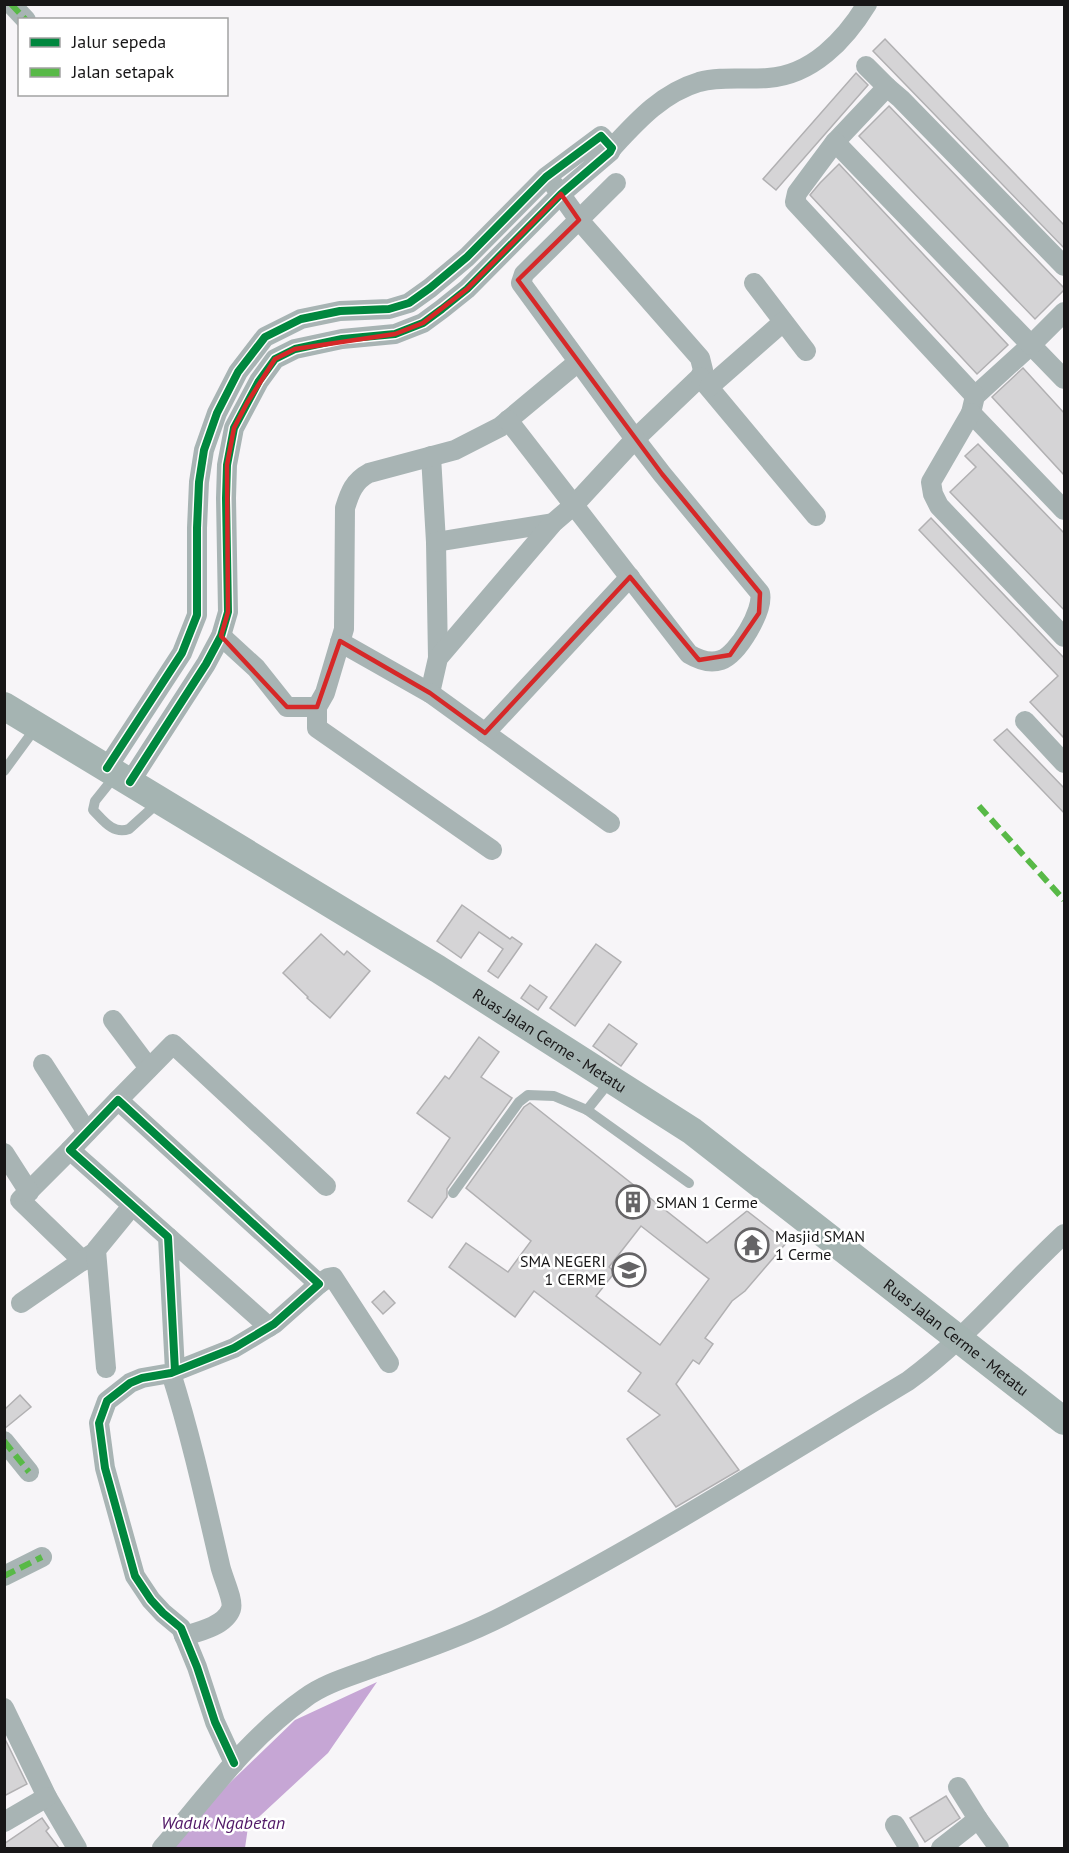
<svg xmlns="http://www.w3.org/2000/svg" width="1069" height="1853" viewBox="0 0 1069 1853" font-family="'PT Sans',sans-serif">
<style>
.water{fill:#c6a6d5}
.building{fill:#d5d4d6;stroke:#b1b0b2;stroke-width:1.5;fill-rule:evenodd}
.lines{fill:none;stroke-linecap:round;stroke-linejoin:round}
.lane{stroke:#a8b4b4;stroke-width:10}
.street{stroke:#a8b4b4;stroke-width:20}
.secondary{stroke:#a5b4b2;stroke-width:28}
.quiet{stroke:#58b947;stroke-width:6;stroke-dasharray:12 6;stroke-linecap:butt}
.cycleway-casing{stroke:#fff;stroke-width:11}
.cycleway{stroke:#00873e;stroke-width:8}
.marked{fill:none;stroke:#d62828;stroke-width:4.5;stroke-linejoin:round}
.labels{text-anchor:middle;stroke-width:5;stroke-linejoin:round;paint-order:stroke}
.street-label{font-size:16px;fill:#171617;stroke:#fff}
.poi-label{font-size:16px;fill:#171617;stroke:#fff;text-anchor:start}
.water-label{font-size:18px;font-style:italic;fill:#511867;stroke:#fff}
</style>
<rect width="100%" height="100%" fill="#f7f5f8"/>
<path class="water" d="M377 1682 328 1753 248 1827 245 1848H162L295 1720Z"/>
<g class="building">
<path d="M885 39 1065 226V249L873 51Z"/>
<path d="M856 73 868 85 776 190 763 179Z"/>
<path d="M889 106 1065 289 1035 319 859 136Z"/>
<path d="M839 164 1008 345 977 374 810 195 820 183Z"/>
<path d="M1023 368 1065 414V476L992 397Z"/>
<path d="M978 444 1065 534V611L950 492 976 467 965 456Z"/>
<path d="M931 518 1065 659V739L1030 702 1058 676 919 530Z"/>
<path d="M1007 729 1065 789V814L994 740Z"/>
<path d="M462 905 510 939 512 937 522 944 498 978 488 971 503 949 479 932 461 958 437 941Z"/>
<path d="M321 934 344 955 347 951 370 971 330 1018 307 998 308 997 283 973Z"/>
<path d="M596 944 621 962 575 1026 550 1008Z"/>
<path d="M530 985 547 997 538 1010 521 998Z"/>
<path d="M609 1024 637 1044 621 1066 593 1046Z"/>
<path d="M479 1037 499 1052 481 1077 512 1098 447 1189V1197L432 1218 408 1201 450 1138 417 1113 445 1076 449 1079Z"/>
<path d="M530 1103 707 1243 747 1211 787 1242 745 1291 732 1301 705 1338 713 1344 699 1364 693 1360 676 1384 739 1470 676 1507 627 1439 660 1415 628 1391 641 1373 534 1291 515 1317 449 1267 466 1243 508 1272 531 1241 466 1188 524 1107ZM641 1226 709 1279 660 1345 596 1296 615 1272 609 1267Z"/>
<path d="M384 1291 395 1303 383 1314 372 1302Z"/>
<path d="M20 1395 31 1407 4 1429V1410Z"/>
<path d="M4 1737 27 1784 4 1796Z"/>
<path d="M946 1796 960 1818 925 1842 910 1818Z"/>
<path d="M42 1818 49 1828 46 1831 59 1848H4V1844Z"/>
</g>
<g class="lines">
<g class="lane">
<path d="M4 771 37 726"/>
<path d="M115 776 95 801 93 810C103 820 113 835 129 829L160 801"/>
<path d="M587 1110 611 1080"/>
<path d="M453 1193 519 1102 528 1095 554 1096 587 1110 689 1183"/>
</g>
<g class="street">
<path d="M11 4 26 20"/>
<path d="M866 66 887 87"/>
<path d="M835 142 887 87 901 99 1064 266"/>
<path d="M612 148C637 121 662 93 699 82 721 76 745 80 768 78 812 75 845 40 867 4"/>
<path d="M554 185 579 220 700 358 703 370 700 377 635 439 521 283 524 274 616 183"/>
<path d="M754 283 806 351"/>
<path d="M700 377 816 516"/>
<path d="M1064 379 1031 345 975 396 971 413 1064 510"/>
<path d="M709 387 783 322"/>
<path d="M975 396 795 202 797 193 835 142 1031 345 1064 312"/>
<path d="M971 413 931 482 933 494 939 506 1064 637"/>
<path d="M431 456 436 542 438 658"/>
<path d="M436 542 553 523"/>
<path d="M221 636 256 668 287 707H317L325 693 344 629 345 508C350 492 354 481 369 473L455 450 500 427 578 362"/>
<path d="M340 642 430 693 438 658 553 523 574 505 635 439 662 474 760 593C764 610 738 654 721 660 710 664 699 660 689 654L508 420"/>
<path d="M430 693 610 823"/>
<path d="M317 707V728L492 850"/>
<path d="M1025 721 1064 763"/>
<path d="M485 733 630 577"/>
<path d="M107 768 182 653 197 615V528L199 482 204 450 217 413 238 372 265 337 301 319 340 311 389 309 409 303 430 288 467 257 546 177 601 136 612 148 610 152 561 194 467 289 442 309 423 323 395 334 342 339 295 349 275 359 259 381 234 428 227 465 226 498 228 612 221 636 206 664 130 782"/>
<path d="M113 1020 149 1068"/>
<path d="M43 1064 87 1132"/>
<path d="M118 1100 173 1044 326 1186"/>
<path d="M70 1150 20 1200 83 1261"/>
<path d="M4 1153 29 1192"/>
<path d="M168 1237 269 1327"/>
<path d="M319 1284 328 1278 333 1277 389 1363"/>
<path d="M21 1303 92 1254"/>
<path d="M106 1368 96 1250 132 1206"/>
<path d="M175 1371 168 1237 70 1150 118 1100 319 1284 274 1324 234 1348 171 1373 142 1378 130 1383 107 1401 99 1423 105 1468 135 1576 151 1600 163 1613 181 1628 197 1667 215 1722 234 1763"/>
<path d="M171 1373C191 1436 205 1500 220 1565 222 1576 234 1600 231 1609 225 1626 198 1632 184 1636"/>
<path d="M4 1441 29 1472"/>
<path d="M4 1576 42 1557"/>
<path d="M4 1708 47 1797 77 1848"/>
<path d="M958 1787 978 1819"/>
<path d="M4 1822 47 1797"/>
<path d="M895 1825 909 1848"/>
<path d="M162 1848C207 1796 248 1738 305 1698 325 1683 352 1676 375 1667 420 1651 467 1635 509 1613 646 1543 777 1460 908 1381 966 1339 1012 1282 1064 1234"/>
<path d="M941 1848 978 1819 999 1848"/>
</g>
<path class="secondary" id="s1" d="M4 706 438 969 692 1131 1064 1421"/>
<g class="quiet">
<path d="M11 4 26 20"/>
<path d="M979 806 1064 900"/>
<path d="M4 1441 29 1472"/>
<path d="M4 1576 42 1557"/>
</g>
<g class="cycleway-casing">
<g id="cycleway">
<path d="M107 768 182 653 197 615V528L199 482 204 450 217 413 238 372 265 337 301 319 340 311 389 309 409 303 430 288 467 257 546 177 601 136 612 148 610 152 561 194 467 289 442 309 423 323 395 334 342 339 295 349 275 359 259 381 234 428 227 465 226 498 228 612 221 636 206 664 130 782"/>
<path d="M175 1371 168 1237 70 1150 118 1100 319 1284 274 1324 234 1348 171 1373 142 1378 130 1383 107 1401 99 1423 105 1468 135 1576 151 1600 163 1613 181 1628 197 1667 215 1722 234 1763"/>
</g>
</g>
<use href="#cycleway" class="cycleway"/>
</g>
<path class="marked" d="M561 194 579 220 518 280 662 474 760 593 759 613 730 655 699 660 630 577 485 733 430 693 340 641 317 707H287L221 636 228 612 227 465 234 428 247 403 275 359 295 349 395 334 423 323 467 289Z"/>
<defs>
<g id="building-ring" transform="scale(1.725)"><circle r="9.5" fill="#fff" stroke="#656466" stroke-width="1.5"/><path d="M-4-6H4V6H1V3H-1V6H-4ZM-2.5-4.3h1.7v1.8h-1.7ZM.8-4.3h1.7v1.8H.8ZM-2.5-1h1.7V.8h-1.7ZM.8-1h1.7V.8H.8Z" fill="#656466"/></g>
<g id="temple-ring" transform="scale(1.725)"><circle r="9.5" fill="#fff" stroke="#656466" stroke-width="1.5"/><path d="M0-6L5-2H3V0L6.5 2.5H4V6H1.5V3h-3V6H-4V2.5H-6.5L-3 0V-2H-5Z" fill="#656466"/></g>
<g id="school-ring" transform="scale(1.725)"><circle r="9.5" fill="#fff" stroke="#656466" stroke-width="1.5"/><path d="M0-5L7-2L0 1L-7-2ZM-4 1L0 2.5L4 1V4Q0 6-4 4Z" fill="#656466"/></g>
</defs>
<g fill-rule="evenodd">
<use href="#building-ring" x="633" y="1202"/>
<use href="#temple-ring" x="752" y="1245"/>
<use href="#school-ring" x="629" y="1270"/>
</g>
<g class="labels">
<g class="street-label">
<text dy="6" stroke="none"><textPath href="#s1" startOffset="640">Ruas Jalan Cerme - Metatu</textPath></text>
<text dy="6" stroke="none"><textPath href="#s1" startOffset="1144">Ruas Jalan Cerme - Metatu</textPath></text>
</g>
<g class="poi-label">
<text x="656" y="1208">SMAN 1 Cerme</text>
<text x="775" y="1242">Masjid SMAN<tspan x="775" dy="18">1 Cerme</tspan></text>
<text x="606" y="1267" text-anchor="end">SMA NEGERI<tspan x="606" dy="18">1 CERME</tspan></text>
</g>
<g class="water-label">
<text x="223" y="1829">Waduk Ngabetan</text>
</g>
</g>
<rect width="1069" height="1853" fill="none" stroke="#171617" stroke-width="12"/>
<rect x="18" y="18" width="210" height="78" fill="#ffffff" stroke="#a2a2a2" stroke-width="1.5"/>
<rect x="30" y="38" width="30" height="9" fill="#00873e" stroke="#a2a2a2" stroke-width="1.5"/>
<text x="72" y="48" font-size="18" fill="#171617">Jalur sepeda</text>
<rect x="30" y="68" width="30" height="9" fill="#58b947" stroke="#a2a2a2" stroke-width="1.5"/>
<text x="72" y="78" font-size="18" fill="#171617">Jalan setapak</text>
</svg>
